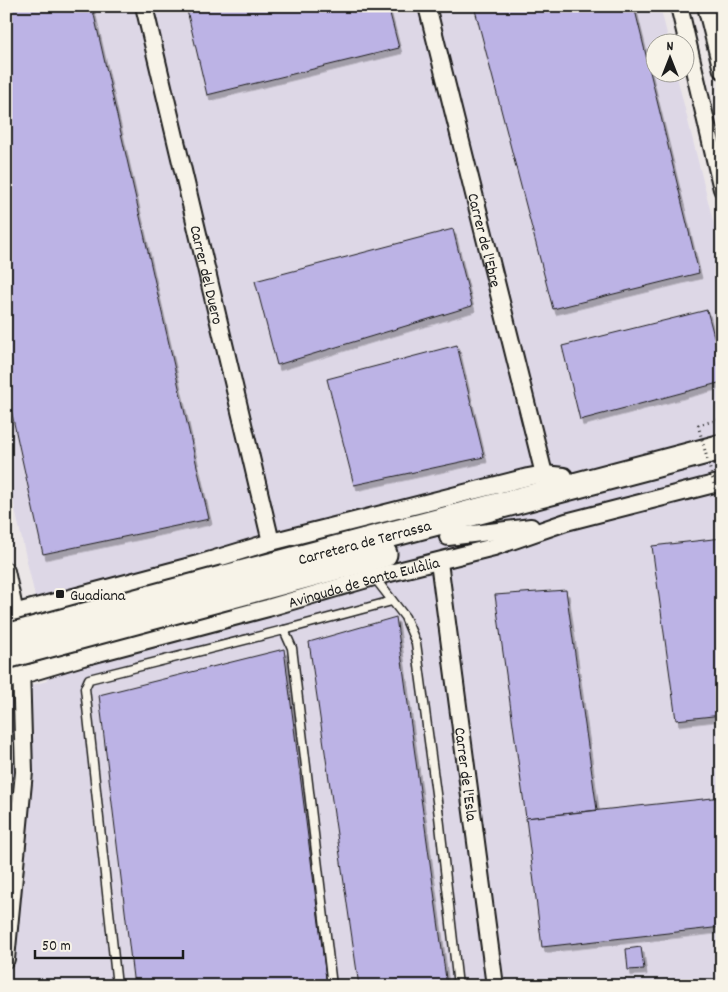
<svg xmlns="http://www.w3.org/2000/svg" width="728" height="992" viewBox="0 0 728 992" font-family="Dekko,sans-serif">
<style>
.built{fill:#ddd7e6}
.building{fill:#bcb3e5;stroke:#1c1c1c;filter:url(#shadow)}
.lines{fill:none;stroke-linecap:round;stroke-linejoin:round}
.lane-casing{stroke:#1c1c1c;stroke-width:11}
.street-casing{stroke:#1c1c1c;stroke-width:20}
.primary-casing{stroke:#1c1c1c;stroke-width:29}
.path{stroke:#1c1c1c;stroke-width:3;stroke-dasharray:1 4;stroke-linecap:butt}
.lane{stroke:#f7f3e8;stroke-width:8}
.street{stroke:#f7f3e8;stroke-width:16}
.primary{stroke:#f7f3e8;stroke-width:25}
.primary-bridge-casing{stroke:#1c1c1c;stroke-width:29;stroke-linecap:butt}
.path-bridge{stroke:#1c1c1c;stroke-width:3;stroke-dasharray:1 4;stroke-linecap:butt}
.primary-bridge{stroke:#f7f3e8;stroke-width:25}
.poi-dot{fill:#1c1c1c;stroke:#f7f3e8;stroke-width:2}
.labels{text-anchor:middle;stroke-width:4;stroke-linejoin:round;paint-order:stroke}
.street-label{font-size:16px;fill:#1c1c1c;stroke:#f7f3e8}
.poi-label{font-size:16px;fill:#1c1c1c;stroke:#f7f3e8;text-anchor:start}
</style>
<defs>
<filter id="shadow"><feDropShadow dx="3" dy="5.5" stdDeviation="0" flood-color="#0004"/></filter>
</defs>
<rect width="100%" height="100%" fill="#ebe6e7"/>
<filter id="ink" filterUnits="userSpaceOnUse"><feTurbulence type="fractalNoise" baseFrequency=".02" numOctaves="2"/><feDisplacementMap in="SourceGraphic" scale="10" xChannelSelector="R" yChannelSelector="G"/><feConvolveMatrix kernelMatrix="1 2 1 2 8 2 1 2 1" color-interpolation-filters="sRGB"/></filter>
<g filter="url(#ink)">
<path class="built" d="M6 6H660L669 42H656V72L676 73 722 257V986H6V692L47 681 34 592 6 470Z"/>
<g class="building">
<path d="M6 6H92L209 519 43 554 6 387Z"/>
<path d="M186 6H388L399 48 207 95Z"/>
<path d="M474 6H634L699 273 553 309Z"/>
<path d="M453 229 472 306 277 365 255 281Z"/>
<path d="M707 310 722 366V382L580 420 562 346Z"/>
<path d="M457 345 484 457 354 485 327 379Z"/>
<path d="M722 538V715L676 720 652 546Z"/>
<path d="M566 590 597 810 526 818 495 595Z"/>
<path d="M396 617 447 986H359L309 642Z"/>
<path d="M284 649 327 986H134L99 695Z"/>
<path d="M722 797V927L542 947 526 818Z"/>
<path d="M641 947 644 969 628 970 626 949Z"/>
</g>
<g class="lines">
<g class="lane-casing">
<g id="lane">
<path d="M374 577 405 617 416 643 439 816 458 986"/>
<path d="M284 630 392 601"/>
<path d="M117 986 85 688 89 679 284 630 292 648 332 986"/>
</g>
</g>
<g class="street-casing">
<g id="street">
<path id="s1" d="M144 6 271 542"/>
<path id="s2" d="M427 6 544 474"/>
<path d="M679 6 722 189"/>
<path d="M706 6 722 70"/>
<path d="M448 537 531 527"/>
<path id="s3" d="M439 562 495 986"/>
<path d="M6 571 17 623"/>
<path d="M6 615 198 564 271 542 528 477 544 474 564 476"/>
<path id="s4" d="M6 680 83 657 268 608 374 577 494 547 566 522 722 482"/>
<path d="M6 959 24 772 21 667"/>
</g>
</g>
<g class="primary-casing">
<g id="primary">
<path id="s5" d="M225 578 722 447"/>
<path d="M229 596 384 554"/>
</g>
</g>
<path class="path" d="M698 425 722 419"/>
<use href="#lane" class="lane"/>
<use href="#street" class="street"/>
<use href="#primary" class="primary"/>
<g class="primary-bridge-casing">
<g id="primary-bridge">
<path d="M6 637 225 578"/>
<path d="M6 656 229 596"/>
</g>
</g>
<path class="path-bridge" d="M698 425 717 495"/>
<use href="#primary-bridge" class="primary-bridge"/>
</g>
</g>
<rect class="poi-dot" x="55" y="589" width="10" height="10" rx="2.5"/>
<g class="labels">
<g class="street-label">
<text dy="6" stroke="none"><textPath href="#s2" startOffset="241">Carrer de l'Ebre</textPath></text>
<text dy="6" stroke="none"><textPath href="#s1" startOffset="276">Carrer del Duero</textPath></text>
<text dy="6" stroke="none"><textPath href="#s5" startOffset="144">Carretera de Terrassa</textPath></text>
<text dy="6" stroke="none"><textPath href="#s4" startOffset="371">Avinguda de Santa Eulàlia</textPath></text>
<text dy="6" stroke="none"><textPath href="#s3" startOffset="214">Carrer de l'Esla</textPath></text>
</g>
<g class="poi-label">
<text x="70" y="600">Guadiana</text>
</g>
</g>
<rect width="728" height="992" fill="none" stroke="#f7f3e8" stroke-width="25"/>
<rect x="12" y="12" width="703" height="967" fill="none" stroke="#1c1c1c" stroke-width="2" filter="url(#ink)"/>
<g transform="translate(670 58)"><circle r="24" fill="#f7f3e8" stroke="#9f9d96"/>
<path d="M0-4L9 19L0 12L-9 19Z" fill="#1c1c1c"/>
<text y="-8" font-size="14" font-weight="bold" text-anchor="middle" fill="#1c1c1c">N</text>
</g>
<path d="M35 950v8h148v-8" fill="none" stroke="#1c1c1c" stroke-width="2.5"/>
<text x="42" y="950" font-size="15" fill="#1c1c1c" stroke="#f7f3e8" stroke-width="4" paint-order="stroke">50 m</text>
</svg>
